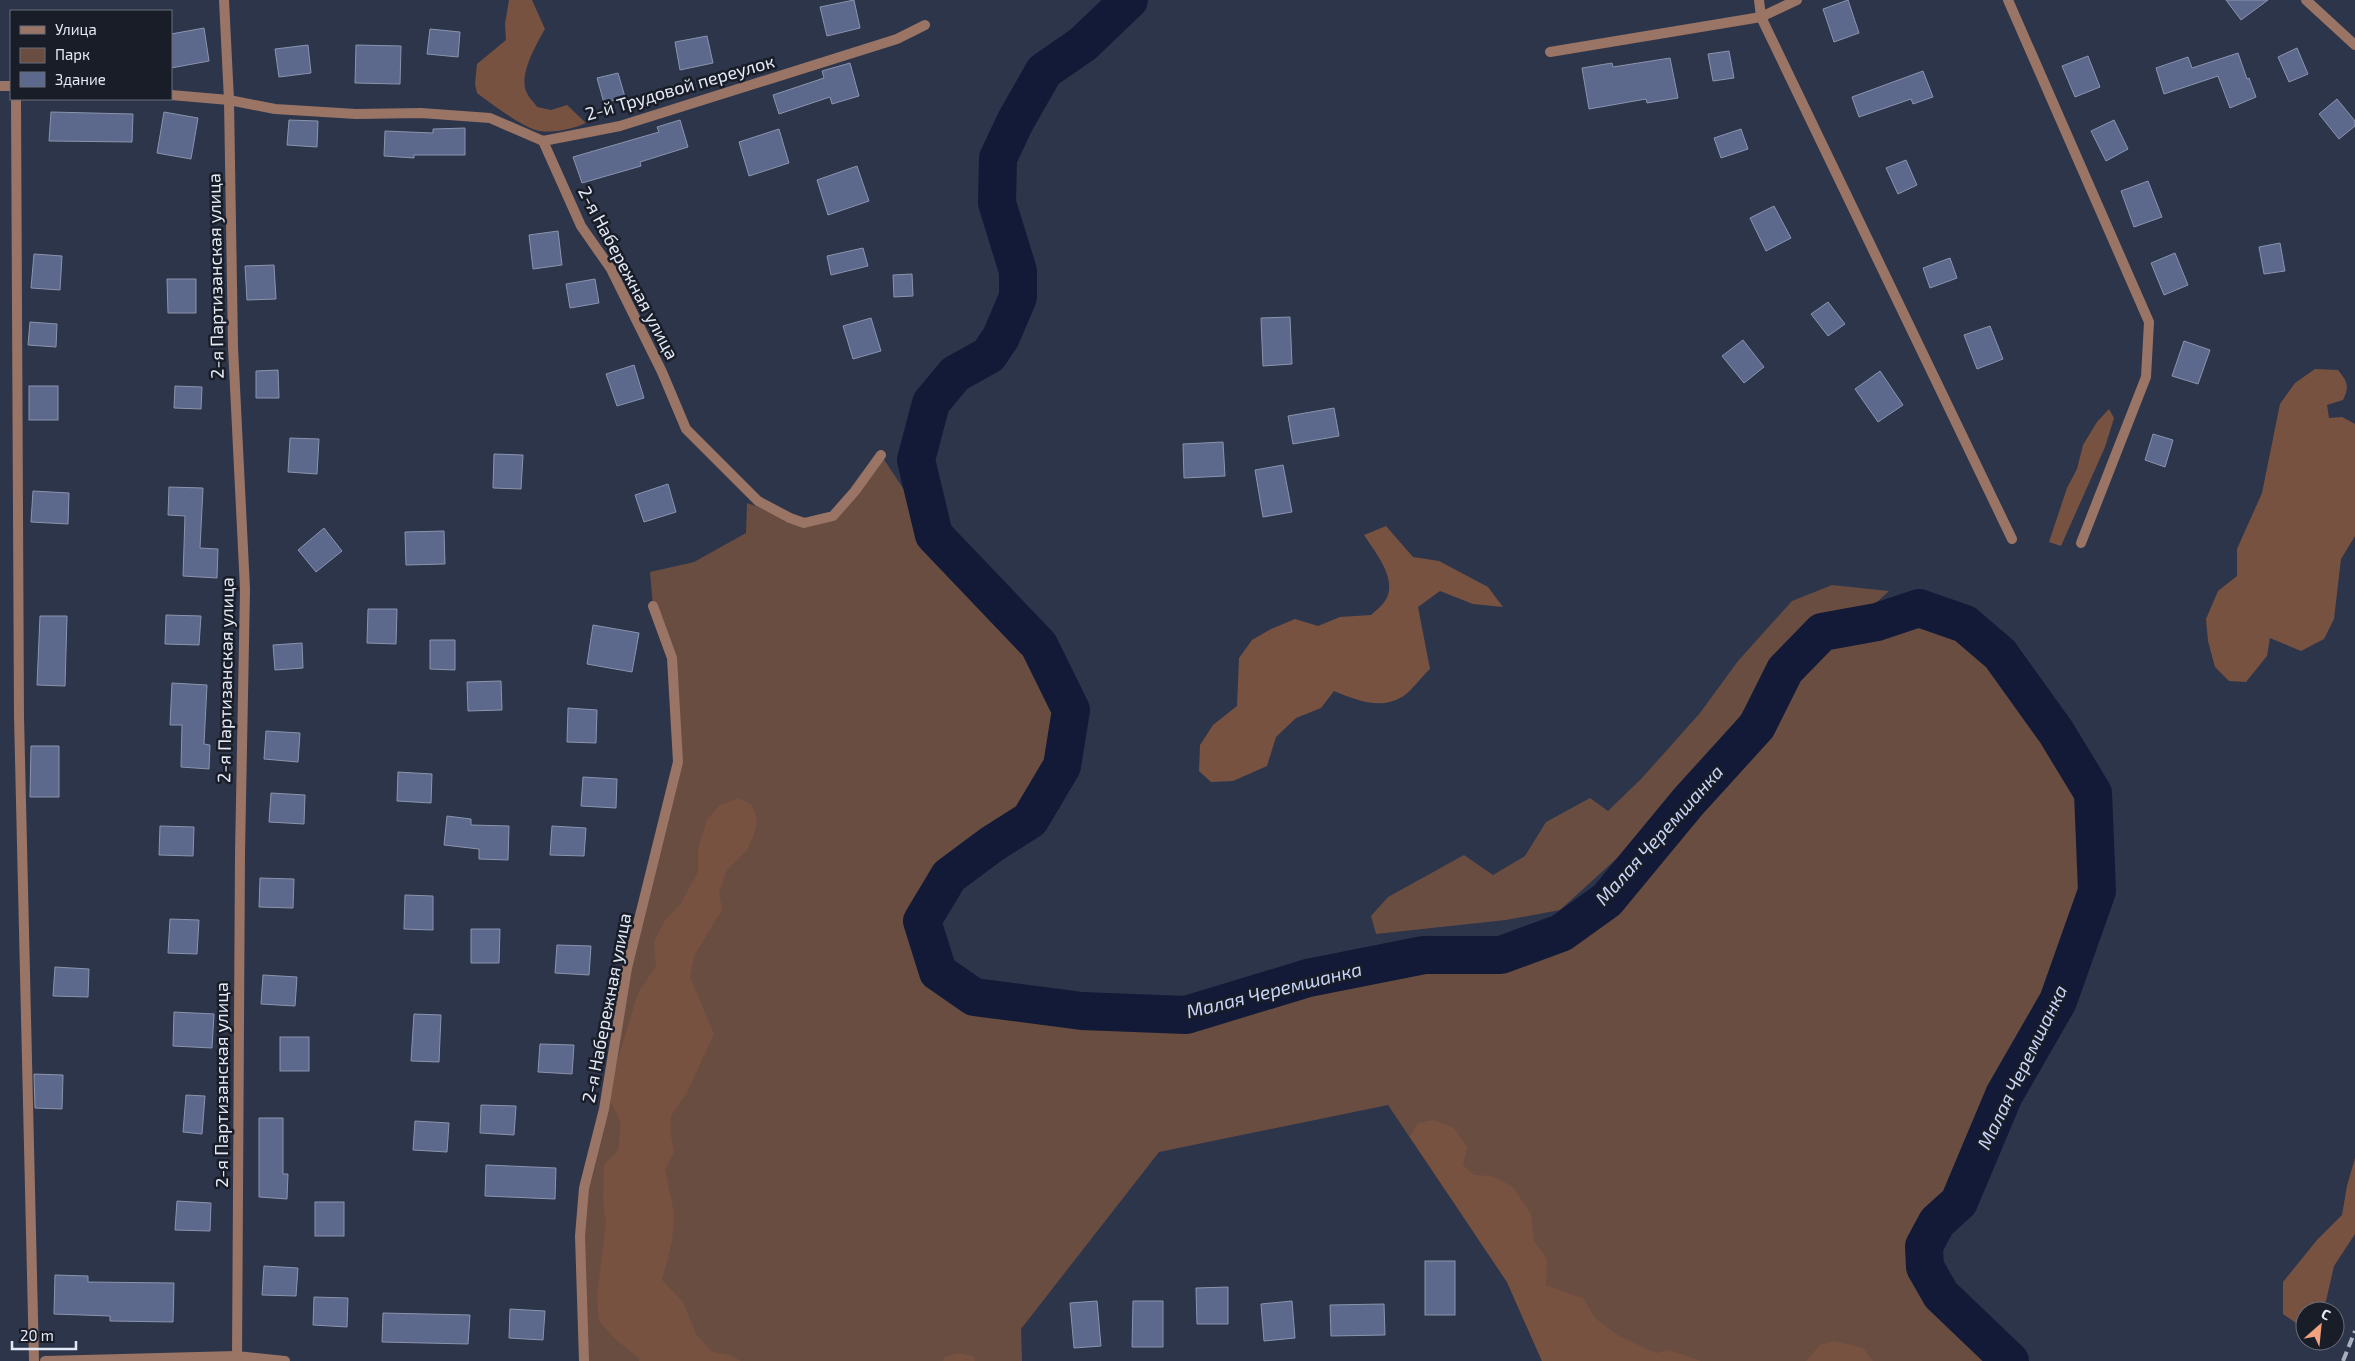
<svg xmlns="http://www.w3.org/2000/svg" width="2355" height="1361" viewBox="0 0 2355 1361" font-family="'Exo 2',sans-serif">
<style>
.green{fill:#694d40}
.forest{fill:#785241}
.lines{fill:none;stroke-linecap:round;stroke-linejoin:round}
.river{stroke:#121a37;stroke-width:38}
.building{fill:#5c698c;stroke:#8b94ae}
.minor{stroke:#9a7565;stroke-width:10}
.rail{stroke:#a9afbf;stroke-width:4;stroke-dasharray:10 5;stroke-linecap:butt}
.labels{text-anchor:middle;stroke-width:5;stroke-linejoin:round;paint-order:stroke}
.street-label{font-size:18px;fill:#e4e9f7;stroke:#191d27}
.water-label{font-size:19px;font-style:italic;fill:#c7d5f9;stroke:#191d27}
</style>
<rect width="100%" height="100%" fill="#2d354b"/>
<g class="green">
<path d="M881 455 934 535 1039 645 1071 710 1062 766 1030 820 992 844 938 893 922 921 938 972 974 997 1082 1011 1186 1015 1308 978 1424 955H1501L1560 933 1607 900 1688 802 1757 726 1785 670 1822 632 1877 622 1919 608 1965 624 2000 654 2056 732 2093 793 2090 908 2058 1001 2004 1095 1959 1202 1937 1222 1924 1246 1925 1267 1941 1295 2010 1361H1542L1507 1282 1388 1105 1159 1152 1021 1329 1022 1361H584L580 1235 627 968 678 762 672 658 653 606 650 572 694 562 746 533 747 503 804 523 832 516Z"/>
<path d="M1832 585 1889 591 1867 611 1810 624 1772 665 1741 715 1686 784 1626 850 1560 910 1506 920 1376 934 1371 916 1388 897 1464 855 1493 875 1525 856 1546 822 1590 798 1608 811 1642 778 1700 713 1738 661 1792 601Z"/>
</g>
<g class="forest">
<path d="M509 0H532L545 29C537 43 519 74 526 91 528 97 534 102 537 107L551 110 567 105 586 123C573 129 555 133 540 131 525 129 490 103 477 93L475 84 477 64 506 40 505 24Z"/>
<path d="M2315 369 2338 370C2347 381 2350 386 2343 400L2327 405 2329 418 2342 417 2355 424V536L2341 559 2334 619 2324 639 2301 651 2270 638 2267 656 2246 682 2229 681 2215 667 2208 641 2206 619 2218 591 2237 576V549L2262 493 2280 404 2295 383Z"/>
<path d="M2109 409 2114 418 2105 447 2061 546 2049 542 2067 488 2077 469 2083 445 2097 422Z"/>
<path d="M1386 526 1413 557 1439 561 1488 587 1503 607 1473 604 1440 591 1418 607 1430 669C1421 677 1412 691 1402 697 1380 710 1356 700 1334 691L1321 708 1296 718 1276 737 1267 766 1233 781 1211 782 1199 771 1200 745 1213 725 1237 706 1239 658 1252 640 1271 629 1295 619 1318 626 1340 617 1371 615C1375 611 1382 606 1385 601 1399 580 1375 552 1364 535Z"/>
<path d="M739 798 752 805 757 820 754 835 747 850 727 870 719 892 722 910 694 956 690 977 714 1034 687 1092 671 1116 670 1130 674 1152 665 1169 674 1213 672 1241 662 1280 683 1302 696 1334 712 1352 730 1355 741 1361H639V1358L615 1339 599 1321 597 1297 606 1222 603 1199 604 1165 618 1150 621 1122 610 1101 614 1072 638 993 656 966 654 942 664 922 681 903 698 872V848L707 820 720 805Z"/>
<path d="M1434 1120 1454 1128 1467 1147 1463 1165 1474 1175 1491 1176 1512 1186 1531 1214 1534 1241 1547 1259 1546 1285 1584 1299 1595 1318 1619 1336 1656 1353 1669 1350 1701 1361H1542L1507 1282 1410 1137 1418 1123Z"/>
<path d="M2355 1158V1234L2334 1266 2326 1301 2317 1311H2305L2303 1328 2283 1314V1282L2317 1240 2342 1215 2347 1186Z"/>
<path d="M1834 1341 1863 1348 1873 1361H1806L1820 1345Z"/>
<path d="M957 1353 973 1356 975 1361H943L945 1357Z"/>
</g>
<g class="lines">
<path class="river" d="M1129 0 1083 44 1044 71 1015 122 998 158 997 203 1018 271V297L1001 337 989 355 955 374 931 403 916 460 934 535 1039 645 1071 710 1062 766 1030 820 992 844 949 876 922 921 938 972 974 997 1082 1011 1186 1015 1308 978 1424 955H1501L1561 933 1607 900 1688 802 1757 726 1785 670 1822 632 1877 622 1919 608 1965 624 2000 654 2056 732 2093 793 2097 891 2058 1001 2004 1095 1959 1202 1937 1222 1924 1246 1925 1267 1941 1295 2010 1361"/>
</g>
<g class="building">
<path d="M854 0 860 28 827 36 820 7Z"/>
<path d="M1848 0 1859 33 1834 42 1823 9Z"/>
<path d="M2226 0H2268L2241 20Z"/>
<path d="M204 28 209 61 171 68V34Z"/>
<path d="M430 29 460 32 458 57 427 54Z"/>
<path d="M707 36 713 63 680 70 675 42Z"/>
<path d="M308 45 311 73 279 77 275 49Z"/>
<path d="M356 45 401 46 400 84 355 83Z"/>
<path d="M2297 48 2308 74 2289 82 2278 57Z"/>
<path d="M1729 51 1734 78 1713 81 1708 54Z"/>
<path d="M2238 53 2247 79 2249 78 2256 97 2230 108 2218 76 2164 94 2156 68 2188 57 2192 68Z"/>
<path d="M2088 56 2100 87 2075 97 2062 66Z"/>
<path d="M1670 58 1678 98 1647 103 1646 99 1589 109 1582 68 1612 63 1613 67Z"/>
<path d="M850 63 859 96 832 104 830 97 779 114 773 95 824 78 822 71Z"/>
<path d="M1923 71 1933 97 1913 104 1911 99 1859 117 1852 97Z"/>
<path d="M618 73 625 97 604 103 597 78Z"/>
<path d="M2337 99 2355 121V126L2339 139 2319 114Z"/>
<path d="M51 112 133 114 132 142 49 141Z"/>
<path d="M164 112 198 118 191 159 157 153Z"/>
<path d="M289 120 318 121 317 147 287 145Z"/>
<path d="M680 120 688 147 640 162 641 166 582 183 573 157 659 132 657 127Z"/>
<path d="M2114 120 2128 149 2106 161 2091 131Z"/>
<path d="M465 128V155H414V158L384 156 385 131 433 133V129Z"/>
<path d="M779 129 789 163 749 176 739 142Z"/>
<path d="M1741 129 1748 149 1721 158 1714 138Z"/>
<path d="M1906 160 1917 185 1898 194 1886 168Z"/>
<path d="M857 166 869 201 828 215 817 180Z"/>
<path d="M2148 181 2162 217 2134 227 2121 191Z"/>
<path d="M1774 206 1791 238 1766 251 1750 218Z"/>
<path d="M558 231 562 265 533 269 529 235Z"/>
<path d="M2280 243 2285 271 2264 274 2259 247Z"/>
<path d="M863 248 868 266 831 275 827 256Z"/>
<path d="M2175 253 2188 285 2164 295 2151 263Z"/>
<path d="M34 254 62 256 60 290 31 288Z"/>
<path d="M1950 258 1957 278 1930 288 1923 268Z"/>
<path d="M274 265 276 299 247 300 245 266Z"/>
<path d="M912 274 913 296 894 297 893 275Z"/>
<path d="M167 279H196V313H168Z"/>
<path d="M595 279 599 303 570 308 566 284Z"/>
<path d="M1828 302 1845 324 1828 336 1811 314Z"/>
<path d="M1290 317 1292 364 1263 366 1261 318Z"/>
<path d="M871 318 881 351 853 359 843 326Z"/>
<path d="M30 322 57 324 56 347 28 345Z"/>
<path d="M1990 326 2003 359 1977 369 1964 335Z"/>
<path d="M1743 340 1764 367 1744 383 1722 356Z"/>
<path d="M2184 341 2210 350 2198 384 2172 376Z"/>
<path d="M634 365 644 398 617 406 606 374Z"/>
<path d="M278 370 279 398H256V371Z"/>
<path d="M1880 371 1903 405 1878 422 1855 389Z"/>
<rect x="29" y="386" width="29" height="34"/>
<path d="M175 386 202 387 201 409 174 408Z"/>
<path d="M1334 408 1339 436 1293 444 1288 416Z"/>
<path d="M2153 434 2173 440 2165 467 2145 460Z"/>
<path d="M290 438 319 439 317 474 288 472Z"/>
<path d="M1223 442 1225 476 1184 478 1183 444Z"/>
<path d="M494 454 523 455 521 489 493 488Z"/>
<path d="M1283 465 1292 512 1263 517 1255 470Z"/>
<path d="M668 484 676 512 644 522 635 495Z"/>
<path d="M169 487 203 488 200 548 218 549 217 578 183 576 185 516 168 515Z"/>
<path d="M33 491 69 493 68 524 31 522Z"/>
<path d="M324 528 342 551 316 572 298 550Z"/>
<path d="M444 531 445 564 406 565 405 532Z"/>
<path d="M368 609H397L396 644 367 643Z"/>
<path d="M166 615 201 616 199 645 165 644Z"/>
<path d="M40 616H67L65 686 37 685Z"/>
<path d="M593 625 639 633 632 672 587 664Z"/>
<path d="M430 640H455V670L430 669Z"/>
<path d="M302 643 303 668 275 670 273 645Z"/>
<path d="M501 681 502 710 468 711 467 682Z"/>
<path d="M172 683 207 685 204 744 210 745 209 769 181 767 182 725H170Z"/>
<path d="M568 708 597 710 596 743 567 742Z"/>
<path d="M266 731 300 733 298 762 264 759Z"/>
<path d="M31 746H59V797H30Z"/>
<path d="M398 772 432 774 431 803 397 801Z"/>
<path d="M583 777 617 779 616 808 581 806Z"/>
<path d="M271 793 305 795 304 824 269 822Z"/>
<path d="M447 816 471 819V825L509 826 508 860 479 859V849L444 845Z"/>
<path d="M160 826 194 827 193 856 159 855Z"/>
<path d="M552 826 586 828 584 856 550 855Z"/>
<path d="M260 878 294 879 293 908 259 907Z"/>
<path d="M405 895 433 896V930L404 929Z"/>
<path d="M170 919 199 920 197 954 168 953Z"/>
<path d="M471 929H500L499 963H471Z"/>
<path d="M557 945 591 946 589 975 555 973Z"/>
<path d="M55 967 89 969 88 997 53 996Z"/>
<path d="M263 975 297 977 295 1006 261 1004Z"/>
<path d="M174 1012 214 1014 212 1048 173 1046Z"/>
<path d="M414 1014 441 1015 439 1062 411 1061Z"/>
<rect x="280" y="1037" width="29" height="34"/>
<path d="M540 1044 574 1045 572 1074 538 1072Z"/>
<path d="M34 1074 63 1075 62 1109 35 1108Z"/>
<path d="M186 1095 205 1096 202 1134 183 1132Z"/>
<path d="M481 1105 516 1106 514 1135 480 1133Z"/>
<path d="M259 1118H283V1174H288L287 1199 259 1197Z"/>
<path d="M415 1121 449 1123 447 1152 413 1150Z"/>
<path d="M486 1165 556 1168 555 1199 485 1196Z"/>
<path d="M177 1201 211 1203 210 1231 175 1230Z"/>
<rect x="315" y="1202" width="29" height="34"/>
<rect x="1425" y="1261" width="30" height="54"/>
<path d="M264 1266 298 1268 296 1296 262 1295Z"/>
<path d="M55 1275 88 1276V1282L174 1283 173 1322 110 1321V1316L54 1314Z"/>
<path d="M1228 1287V1324H1197L1196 1288Z"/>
<path d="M314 1297 348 1298 347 1327 313 1325Z"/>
<path d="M1097 1301 1101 1346 1074 1348 1070 1303Z"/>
<path d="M1133 1301H1163V1347H1132Z"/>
<path d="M1292 1301 1295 1338 1264 1341 1261 1304Z"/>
<path d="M1384 1304 1385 1335 1331 1336 1330 1305Z"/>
<path d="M510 1309 545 1311 543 1340 509 1338Z"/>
<path d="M383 1313 470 1315 468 1344 382 1342Z"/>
</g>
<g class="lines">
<g class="minor">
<path d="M224 0 229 100 233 347 245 589 240 853 237 1361"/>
<path d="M1759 0 1761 17 2012 539"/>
<path d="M2008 0 2149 322 2146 377 2081 543"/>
<path d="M2306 0 2355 45"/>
<path d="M1550 52 1761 17 1797 0"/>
<path d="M0 86H11"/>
<path d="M171 95 229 100 275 109 356 114 421 113 490 118 543 141 620 126 897 39 925 25"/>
<path d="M16 99 19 716 34 1361"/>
<path d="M543 141 581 226 611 269 662 372 686 429 758 501 790 518 804 523 833 516 855 491 881 455"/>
<path d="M45 1361 236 1356 285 1361"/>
<path d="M584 1361 580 1236 584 1188 604 1109 627 968 678 762 672 658 653 606"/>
</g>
<path class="rail" d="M2343 1361 2355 1331"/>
</g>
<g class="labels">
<g class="street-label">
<text transform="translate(680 88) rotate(-16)" y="6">2-й Трудовой переулок</text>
<text transform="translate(628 273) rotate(62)" y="6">2-я Набережная улица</text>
<text transform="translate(216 276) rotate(-91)" y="6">2-я Партизанская улица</text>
<text transform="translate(226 680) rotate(-89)" y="6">2-я Партизанская улица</text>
<text transform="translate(607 1008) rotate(-79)" y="6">2-я Набережная улица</text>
<text transform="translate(222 1085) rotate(-90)" y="6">2-я Партизанская улица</text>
</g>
<g class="water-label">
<text transform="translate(1659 835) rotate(-48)" y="7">Малая Черемшанка</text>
<text transform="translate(1274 990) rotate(-14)" y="7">Малая Черемшанка</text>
<text transform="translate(2022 1067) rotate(-64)" y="7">Малая Черемшанка</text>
</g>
</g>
<rect x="10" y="10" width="162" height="90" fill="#191d27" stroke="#6a6f7a"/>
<rect x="20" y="26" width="25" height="8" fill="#9a7565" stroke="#6a6f7a"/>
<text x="55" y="35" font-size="15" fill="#e4e9f7">Улица</text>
<rect x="20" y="48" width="25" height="15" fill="#694d40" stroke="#6a6f7a"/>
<text x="55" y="60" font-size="15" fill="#e4e9f7">Парк</text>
<rect x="20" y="72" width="25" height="15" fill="#5c698c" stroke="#6a6f7a"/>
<text x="55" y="85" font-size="15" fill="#e4e9f7">Здание</text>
<g transform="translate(2320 1326) rotate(27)"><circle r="24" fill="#191d27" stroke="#6a6f7a"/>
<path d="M0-4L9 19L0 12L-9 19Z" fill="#f1a17d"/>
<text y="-8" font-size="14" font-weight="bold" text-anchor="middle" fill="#e4e9f7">С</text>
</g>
<path d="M12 1341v8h64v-8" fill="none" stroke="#e4e9f7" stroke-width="2.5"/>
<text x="20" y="1341" font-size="15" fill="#e4e9f7" stroke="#191d27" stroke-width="4" paint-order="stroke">20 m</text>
</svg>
